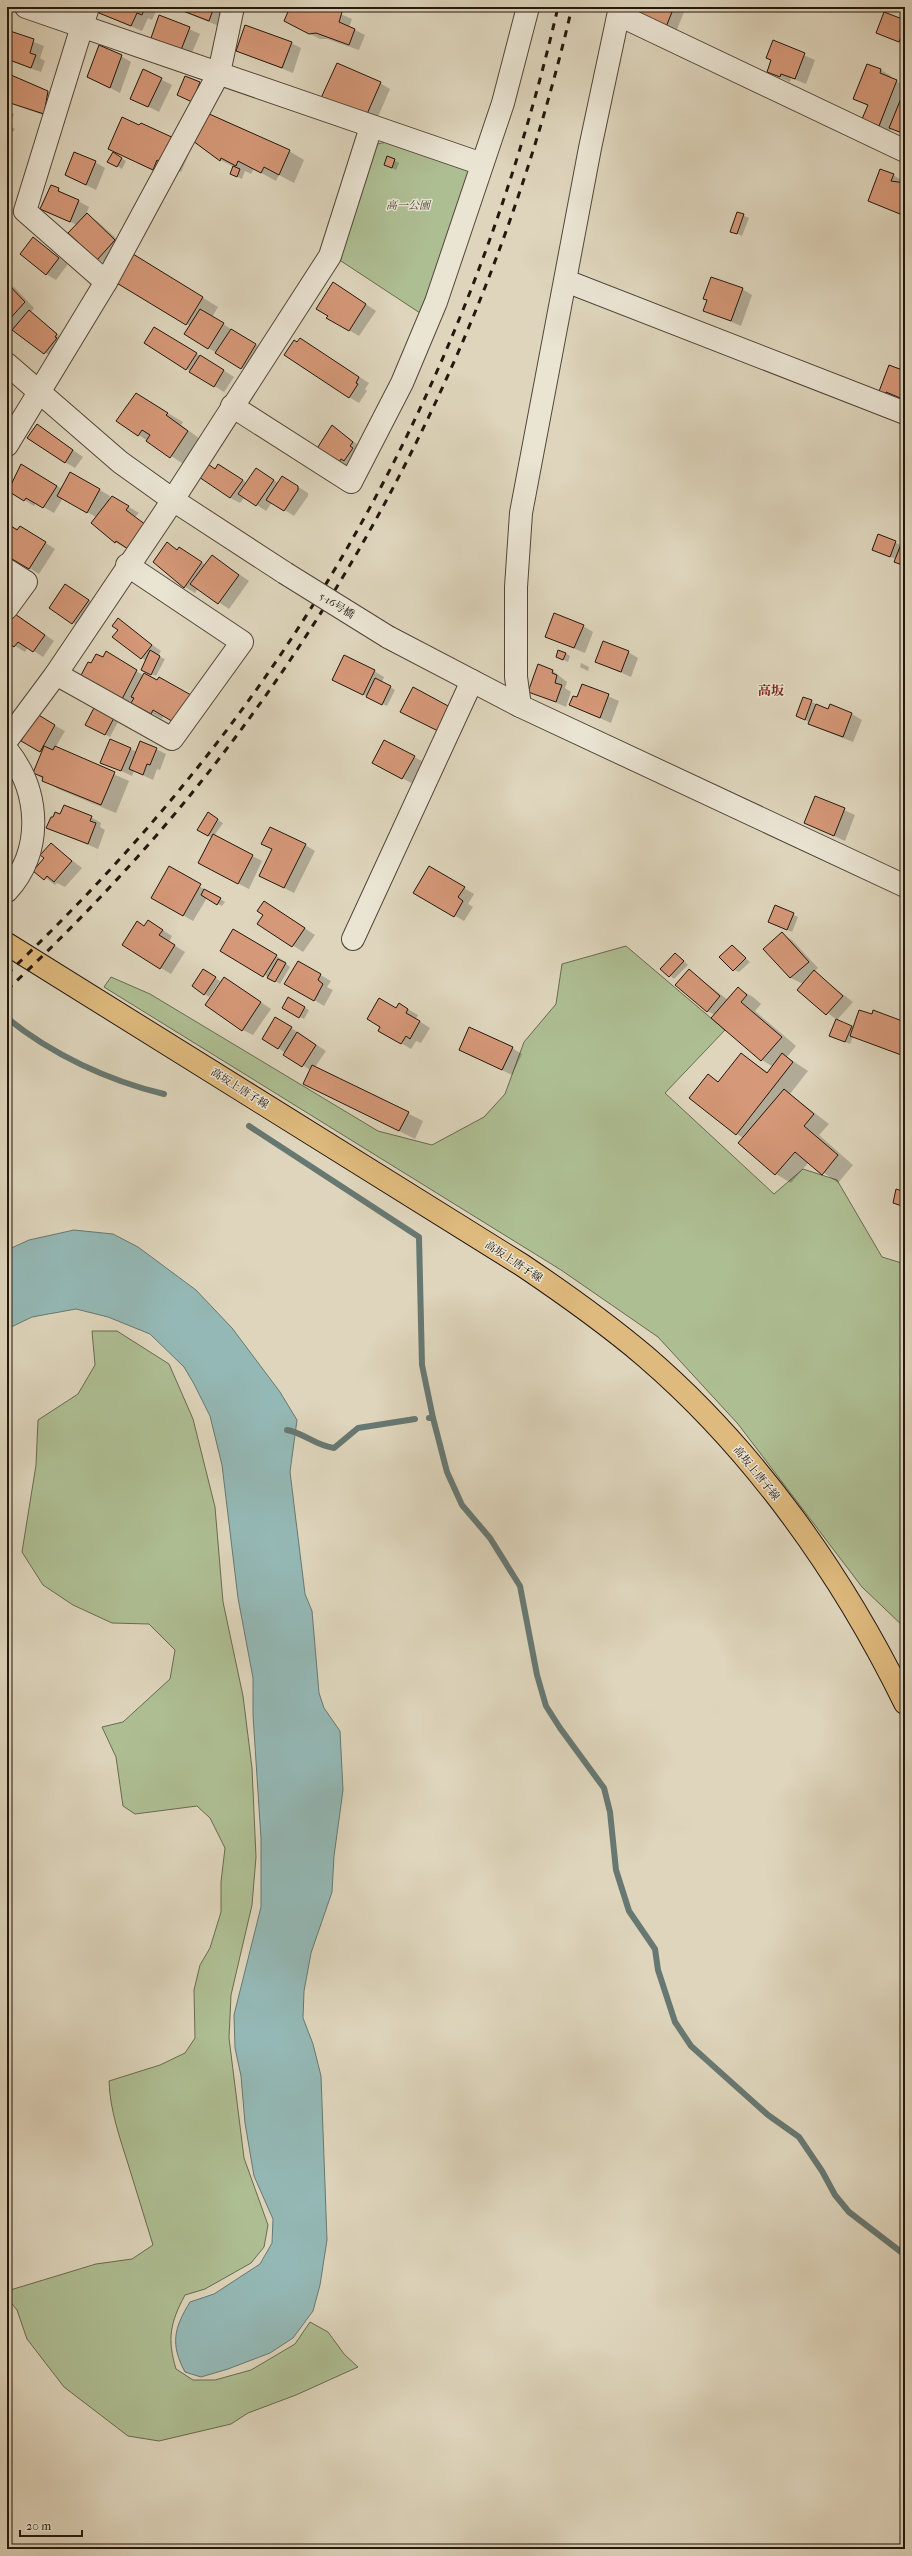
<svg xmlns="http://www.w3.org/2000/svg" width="912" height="2556" viewBox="0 0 912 2556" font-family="'IM FELL French Canon','Noto Serif JP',serif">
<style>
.green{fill:#aebe93;stroke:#696a50}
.water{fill:#94b8b5;stroke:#677872}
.shadow{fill:#0003}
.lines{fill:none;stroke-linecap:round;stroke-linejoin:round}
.stream{stroke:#677872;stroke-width:6}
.building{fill:#d59878;stroke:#24170d}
.minor-casing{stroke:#524639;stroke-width:24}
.major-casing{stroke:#24170d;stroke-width:24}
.minor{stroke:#eae4d3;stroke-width:22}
.major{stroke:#dfba7e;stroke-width:22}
.rail{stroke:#24170d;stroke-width:3;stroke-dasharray:7 7;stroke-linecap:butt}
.minor-bridge-casing{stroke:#524639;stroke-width:24;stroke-linecap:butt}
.minor-bridge{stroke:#eae4d3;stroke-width:22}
.labels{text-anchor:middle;stroke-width:3;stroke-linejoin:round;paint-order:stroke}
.park-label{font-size:11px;font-style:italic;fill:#4d4935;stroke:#eae4d3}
.street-label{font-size:11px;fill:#24170d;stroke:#eae4d3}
.quarter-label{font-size:13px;font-weight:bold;fill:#7a1f14;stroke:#eae4d3}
</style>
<rect width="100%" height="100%" fill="#ded5bc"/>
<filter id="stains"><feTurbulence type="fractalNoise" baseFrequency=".005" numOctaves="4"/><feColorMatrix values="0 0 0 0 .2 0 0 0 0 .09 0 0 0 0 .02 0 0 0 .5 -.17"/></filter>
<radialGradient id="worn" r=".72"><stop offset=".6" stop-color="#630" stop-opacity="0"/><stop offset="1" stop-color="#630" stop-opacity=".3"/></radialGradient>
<g class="green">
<path d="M387 142 468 168 471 176 420 313 338 259 377 144Z"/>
<path d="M626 946 725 1030 665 1093 774 1194 803 1169 837 1180 882 1257 905 1264V1628L862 1587 738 1424 658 1337 561 1270 104 987 111 977 150 994 378 1131 432 1145 484 1117 505 1094 524 1042 556 1004 562 964Z"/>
<path d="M92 1331H117L169 1364 193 1419 215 1507 223 1602 243 1696 252 1768 256 1857 252 1905 231 1995 229 2038 244 2158 268 2225 264 2247 251 2263 205 2289 185 2295C170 2323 167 2339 176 2369L193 2380H215L251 2370 295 2344 310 2322 328 2332 344 2354 358 2367 296 2395 248 2413 231 2424 159 2441 128 2436 64 2387 27 2339 17 2310 7 2298V2291L96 2264 132 2259 153 2245C145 2219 137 2193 129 2167 120 2138 110 2111 109 2081L160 2065 185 2053 195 2038 194 1990 200 1965 210 1948 221 1912V1882L225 1848 210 1818 197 1806 135 1814 123 1806 116 1757 102 1727 123 1722 170 1679 175 1650 149 1624 112 1623 73 1605 43 1585 22 1552 36 1465 38 1420 78 1394 95 1365Z"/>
</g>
<path class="water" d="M74 1230 113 1234 138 1247 196 1290 232 1328 280 1392 297 1420 290 1472 305 1594 312 1611 319 1693 324 1708 340 1731 343 1790 334 1856 332 1892 311 1953 304 1991 303 2018 313 2044 321 2076 327 2240 320 2285 313 2311 293 2338 270 2353 228 2369 201 2377 185 2372C170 2344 174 2328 190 2302L214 2294 260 2264 272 2243 273 2219 254 2176 245 2123 241 2076 235 2048 234 2015 261 1907V1838L253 1715V1678L238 1598 222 1465 210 1416 194 1384 184 1367 150 1334 108 1317 76 1309 32 1317 7 1329V1250L29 1240Z"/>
<g class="shadow">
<path d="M103 7H153L157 9 152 20 148 18 142 31 100 13Z"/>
<path d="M171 7H230L219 26Z"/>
<path d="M291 7H325L352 19 349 27 365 35 359 50 327 39H320L296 27Z"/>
<path d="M635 7H686L676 32Z"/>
<path d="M818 7H835L832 13Z"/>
<path d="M160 16 200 34 191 55 152 37Z"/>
<path d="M905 21V45L877 33Z"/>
<path d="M7 31 44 46 40 58 45 61 41 72 7 60Z"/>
<path d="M774 42 815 60 806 84 791 78 790 82 768 72 772 60Z"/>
<path d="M291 43 301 48 293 73 237 51Z"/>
<path d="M121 56 131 62 120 93 99 82Z"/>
<path d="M868 65 881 70 891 76 890 78 905 86 903 97 905 98V135L891 127 890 131 863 119 868 106 855 99Z"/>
<path d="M144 71 172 85 159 112 131 98Z"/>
<path d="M7 79 48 92 58 98 54 119 7 102Z"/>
<path d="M380 83 390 89 377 119 332 103Z"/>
<path d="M7 110 14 114 10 126 15 129 13 132 7 130Z"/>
<path d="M176 140 191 149 181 172 173 168 168 178 109 148Z"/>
<path d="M289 151 304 160 294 183 279 175 276 181 254 169 251 174 245 171 242 179 236 176 234 167 211 155Z"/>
<path d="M113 154 126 161 122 169 109 161Z"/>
<path d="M394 160 399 163 396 170 390 167Z"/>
<path d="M95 162 105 168 96 190 66 175Z"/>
<path d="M893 175 903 181 902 184 905 185V216L869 200Z"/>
<path d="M51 186 89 207 86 214 97 221 125 246 108 265 98 259 77 225 42 209Z"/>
<path d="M738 213 749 218 742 236 732 231Z"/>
<path d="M33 239 68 264 56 280 46 274Z"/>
<path d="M148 264 218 307 212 317 266 351 252 374 185 334 190 326 117 281Z"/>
<path d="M7 284 15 288 34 308 31 312 66 341 54 359 7 324Z"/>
<path d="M343 289 376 311 359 336 328 318Z"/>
<path d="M742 289 752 295 741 326 704 310 708 300Z"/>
<path d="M165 334 234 377 224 392 145 343Z"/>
<path d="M300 339 369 383 365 389 367 391 359 403 349 397Z"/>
<path d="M905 372V401L896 397 895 401 879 393Z"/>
<path d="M151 403 183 422 181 425 203 441 185 465 117 421Z"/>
<path d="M37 425 83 457 75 468 65 462Z"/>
<path d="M333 426 362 448 348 470 338 464Z"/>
<path d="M208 465 216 469 219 465 247 483 257 469 278 483H292L308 493V496L294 516 272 502 266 511 245 497 240 503 230 498Z"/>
<path d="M32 471 62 489 71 473 110 496 108 502 112 497 139 513 135 517 156 532 125 548 115 542 96 517 63 498 54 513 36 503 34 506 9 490Z"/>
<path d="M7 520 12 523 10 526 30 533 55 549 39 574 7 554Z"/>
<path d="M879 536 901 545 905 540V567L896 561V559L878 552Z"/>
<path d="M167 544 206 565 212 556 249 581 229 609 198 588 195 593 185 587Z"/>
<path d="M76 591 98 606 83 629 50 608Z"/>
<path d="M118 620 161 651 158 656 165 659 156 676 146 672V661L114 637 120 630Z"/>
<path d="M26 621 54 641 43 657 28 647 25 652 7 641V628Z"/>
<path d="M583 626 593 632 585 653 546 637Z"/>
<path d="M628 652 638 658 631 677 596 662Z"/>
<path d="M565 653 570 656 568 662 562 659Z"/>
<path d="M581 663 589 667 588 671 580 667Z"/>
<path d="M539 666 553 671 567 682 565 688 571 692 566 707 529 691Z"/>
<path d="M132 669 145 676 164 715 162 719 133 703 131 706 90 684Z"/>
<path d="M374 671 384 677 382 682 395 690 387 706 343 685Z"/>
<path d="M583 685 619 701 611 723 570 705 577 699Z"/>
<path d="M803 698 829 710 852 714 862 720 853 742 820 729 802 718Z"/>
<path d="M96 708 119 720 110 737 87 725Z"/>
<path d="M37 716 65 731 55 748 129 781 116 813 58 789 34 773 43 752 23 740Z"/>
<path d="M111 740 137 752 156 749 166 754 160 770 157 769 153 780 134 771 132 776 102 762Z"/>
<path d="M414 757 424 762 413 784 383 768Z"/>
<path d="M815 797 855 815 845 841 805 823Z"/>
<path d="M208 814 223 823 214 836 262 861 249 889 209 869 212 838 198 829Z"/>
<path d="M61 816 91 817 101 823 100 827 105 830 98 849 47 827Z"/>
<path d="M51 844 82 868 65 887 57 883 55 885 35 870 46 858Z"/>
<path d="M305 845 315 851 294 893 260 876Z"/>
<path d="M429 867 474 894 468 904 473 907 464 921 415 892Z"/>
<path d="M170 868 225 902 222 906 207 898 193 921 153 898Z"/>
<path d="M776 906 798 917 792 932 774 924Z"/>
<path d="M274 908 315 935 303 952 259 924Z"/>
<path d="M158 927 172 936 169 942 185 952 171 974 161 968Z"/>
<path d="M233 930 286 962 285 963 290 967 280 984 221 950Z"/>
<path d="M782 934 792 940 818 968 814 972 853 1002 837 1020 798 990 803 984 791 978 765 949Z"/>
<path d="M732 946 750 962 739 972 734 970Z"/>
<path d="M680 957 688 965 674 979 662 969Z"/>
<path d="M298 962 331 981 327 987 333 990 324 1006 286 983Z"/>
<path d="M689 970 728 1000 738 988 753 997 761 1004 755 1011 796 1046 787 1057 808 1071 790 1094 829 1124 819 1135 853 1165 838 1183 809 1162 791 1183 776 1174 743 1138 737 1134 708 1075 719 1082 741 1054 769 1073 773 1067 762 1060 715 1015 707 1011Z"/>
<path d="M208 973 220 981 209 997 193 986Z"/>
<path d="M234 984 271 1009 253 1035 243 1030Z"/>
<path d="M288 999 309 1010 304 1019 283 1007Z"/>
<path d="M399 1004 418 1015 416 1019 430 1028 421 1043 416 1041 411 1049 379 1030Z"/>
<path d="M874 1012 905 1023V1057L853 1037 850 1044 835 1038 851 1026 854 1028 873 1016Z"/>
<path d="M276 1018 326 1051 315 1067 423 1121 415 1139 304 1083 310 1070 264 1038Z"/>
<path d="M512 1048 522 1054 512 1075 470 1055Z"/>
</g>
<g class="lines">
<g class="stream">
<path d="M7 1018C51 1054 109 1081 164 1094"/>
<path d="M249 1126 419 1237 422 1365 433 1418"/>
<path d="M429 1418H433L447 1472 462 1505 490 1538 520 1586 537 1675 546 1706 560 1728 604 1788 610 1812 616 1870 629 1911 655 1949 658 1970 675 2022 691 2046 768 2115 799 2137 822 2171 835 2195 849 2212 905 2255"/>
<path d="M287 1430C304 1433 316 1446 334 1448L358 1428 415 1419"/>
</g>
</g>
<g class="building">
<path d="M101 7H145L142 15 137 13 131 26 99 13Z"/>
<path d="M173 7H214L209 21Z"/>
<path d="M290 7H328L342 12 339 22 355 29 349 45 316 33 309 34 284 21Z"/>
<path d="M634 7H674L666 27 631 13Z"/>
<path d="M884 12 905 20V27L899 42 876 33Z"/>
<path d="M159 15 190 27 181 50 151 38Z"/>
<path d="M245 25 292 42 282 68 236 51Z"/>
<path d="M7 30 34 39 30 53 36 55 31 68 7 59Z"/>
<path d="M773 40 805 53 795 79 781 74 780 77 767 72 771 60 766 58Z"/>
<path d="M99 45 122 55 110 88 87 77Z"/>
<path d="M337 63 381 82 367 114 321 98Z"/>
<path d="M867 64 881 69 880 73 897 80 879 126 862 119 868 105 853 99Z"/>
<path d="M143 69 162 78 148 107 130 99Z"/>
<path d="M11 75 48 91 44 114 7 102V88Z"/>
<path d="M185 76 200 82 192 102 177 95Z"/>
<path d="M902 96 905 97V134L889 128Z"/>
<path d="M207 113 290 150 279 175 264 167 261 173 238 161 236 166 221 158 220 161 193 141Z"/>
<path d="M122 117 139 125 141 123 176 139 165 164 157 160 153 170 108 149Z"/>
<path d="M74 152 96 161 86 185 65 175Z"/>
<path d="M113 152 122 158 117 167 107 162Z"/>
<path d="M387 156 395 159 392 168 384 165Z"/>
<path d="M233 166 240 169 237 177 230 174Z"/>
<path d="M880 169 894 174 891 181 905 183V202L900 214 868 201Z"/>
<path d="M51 185 59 188 58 191 79 200 70 222 40 209Z"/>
<path d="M737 212 744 214 737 234 730 232Z"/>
<path d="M87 213 115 240 97 260 68 233Z"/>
<path d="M33 237 59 258 46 275 20 254Z"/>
<path d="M133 254 203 297 186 325 115 282Z"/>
<path d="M711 277 743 288 731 321 703 311 707 300 703 299Z"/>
<path d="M333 282 366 304 349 331 326 318 328 316 316 309Z"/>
<path d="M7 283 25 302 7 322Z"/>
<path d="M200 309 224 323 208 349 184 334Z"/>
<path d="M29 310 57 334 55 337 57 338 44 354 12 330Z"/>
<path d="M154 327 197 353 186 370 144 343Z"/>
<path d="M231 329 256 344 241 369 215 353Z"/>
<path d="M300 338 359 377 356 383 358 384 349 398 284 355 294 340 297 342Z"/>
<path d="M200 355 224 370 214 387 189 372Z"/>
<path d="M889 365 905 371V400L886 392 885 396 878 394Z"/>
<path d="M136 393 168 413 166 415 188 431 170 458 146 441 150 435 142 430 138 436 116 421Z"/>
<path d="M37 424 73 450 65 463 27 438Z"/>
<path d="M332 425 353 442 350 446 353 448 344 461 341 459 337 465 316 450Z"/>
<path d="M21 464 57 486 43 508 26 498 24 501 8 491Z"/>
<path d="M208 464 215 469 218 464 243 480 230 498 199 477Z"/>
<path d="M256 468 274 480 256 506 238 494Z"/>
<path d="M70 472 100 489 87 513 57 496Z"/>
<path d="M282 476 298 486V490L284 511 266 500Z"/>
<path d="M112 496 129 506 126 510 146 525 128 549 116 541 115 543 91 523Z"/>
<path d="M8 524 17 530 20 526 46 542 29 569 7 556Z"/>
<path d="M878 534 896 541 890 557 872 550Z"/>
<path d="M903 539H905V566L894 562Z"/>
<path d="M167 542 177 550 179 547 202 562 184 588 153 562Z"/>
<path d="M212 555 239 575 218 604 190 584Z"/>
<path d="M65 584 89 600 72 624 49 608Z"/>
<path d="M554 613 584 625 574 648 545 637Z"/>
<path d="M15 614 45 635 33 652 18 642 14 647 7 642V626Z"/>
<path d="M118 618 152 645 141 659 112 637 118 630 112 626Z"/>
<path d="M603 641 629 651 621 672 595 662Z"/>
<path d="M150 650 160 656 151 675 141 670Z"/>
<path d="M558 650 566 653 563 660 556 657Z"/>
<path d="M106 651 137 670 121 701 79 679 88 662 91 663 96 654 103 657Z"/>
<path d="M344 655 375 670 363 695 332 680Z"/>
<path d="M538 664 553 670 552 673 557 675 555 683 562 685 556 702 528 692Z"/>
<path d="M144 673 157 680 159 677 191 695 175 723 153 710 151 714 131 703 134 698 131 697Z"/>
<path d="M375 678 391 686 382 705 366 697Z"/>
<path d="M582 684 609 694 600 718 569 705 573 696 577 697Z"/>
<path d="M413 687 450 707 438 731 400 712Z"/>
<path d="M803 697 812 700 805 720 796 716Z"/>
<path d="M816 704 828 709 830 704 852 713 843 737 808 724Z"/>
<path d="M95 706 115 716 105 735 85 725Z"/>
<path d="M37 714 55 725 40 752 21 741Z"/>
<path d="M110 739 131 748 121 771 100 763Z"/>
<path d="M384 740 415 756 402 779 372 763Z"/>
<path d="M140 741 157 748 150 765 147 764 143 775 129 769Z"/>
<path d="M44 746 53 750 55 746 115 772 101 805 42 781 43 777 33 773Z"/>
<path d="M815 796 845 808 834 836 804 823Z"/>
<path d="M64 805 92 816 90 821 96 823 88 844 46 828 51 817H53L55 812 60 814Z"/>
<path d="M208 812 218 819 208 836 197 830Z"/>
<path d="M270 827 306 844 284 888 259 876 272 849 261 844Z"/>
<path d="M213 834 253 855 238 884 198 863Z"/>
<path d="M51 843 72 861 54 882 47 876 44 880 33 871 44 858 40 855Z"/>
<path d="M169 866 201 884 183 916 151 898Z"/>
<path d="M429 866 465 887 458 897 463 901 454 917 413 893Z"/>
<path d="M204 889 221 898 217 905 201 895Z"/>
<path d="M264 901 305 928 292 947 257 924 263 915 257 911Z"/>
<path d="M775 905 794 913 787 930 768 922Z"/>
<path d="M148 920 163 930 159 935 175 945 160 969 122 945 137 921 144 926Z"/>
<path d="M233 929 277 955 263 977 220 951Z"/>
<path d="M782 932 809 962 790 978 763 949Z"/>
<path d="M732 945 746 958 733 971 719 957Z"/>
<path d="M675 953 684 961 669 977 660 969Z"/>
<path d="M278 959 286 963 275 982 267 978Z"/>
<path d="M298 961 321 974 318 980 323 984 314 1001 284 984Z"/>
<path d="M203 969 216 977 204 995 192 986Z"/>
<path d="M689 969 720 996 707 1012 675 985Z"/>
<path d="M814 970 843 996 826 1015 797 990Z"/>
<path d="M224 977 261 1002 242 1031 205 1005Z"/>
<path d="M738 987 747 995 741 1002 782 1037 761 1061 711 1018Z"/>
<path d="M288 997 305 1007 299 1018 282 1008Z"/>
<path d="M379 998 396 1008 399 1003 408 1009 406 1013 420 1021 410 1039 406 1036 401 1044 378 1031 380 1027 367 1019Z"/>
<path d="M859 1010 872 1014 873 1010 905 1022 904 1056 850 1036Z"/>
<path d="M275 1017 292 1027 278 1049 262 1039Z"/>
<path d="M836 1019 852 1026 845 1042 829 1036Z"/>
<path d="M469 1027 513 1047 502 1070 459 1050Z"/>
<path d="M297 1032 316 1045 302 1067 283 1055Z"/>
<path d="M741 1053 767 1073 782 1053 793 1062 736 1135 689 1098 708 1074 718 1082Z"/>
<path d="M312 1065 409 1112 399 1131 303 1084Z"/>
<path d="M784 1089 814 1114 804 1126 838 1155 822 1175 795 1152 775 1175 738 1143Z"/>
<path d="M896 1189 905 1192V1207L893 1203Z"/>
</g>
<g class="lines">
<g class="minor-casing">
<g id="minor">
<path d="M26 7 482 164"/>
<path d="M88 7 25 211 106 282"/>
<path d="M619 15 905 151"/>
<path d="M566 281 905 413"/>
<path d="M7 364 120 462 173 500 285 573"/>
<path d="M232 406 351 482 402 383 436 302 503 103 528 7"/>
<path d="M7 445 106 282 219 73 233 7"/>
<path d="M7 570 26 582 7 608"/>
<path d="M388 637 520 706 905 886"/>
<path d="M56 674 172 739 242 642 127 565"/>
<path d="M520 706 516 677V587L521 513 590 148 620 7"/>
<path d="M7 740 56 674 165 512 330 256 371 127"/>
<path d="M7 750C40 791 44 850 7 891"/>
<path d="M353 939 472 681"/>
</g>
</g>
<g class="major-casing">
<path id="major" d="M7 944 522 1265C565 1294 606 1323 646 1357 754 1450 842 1574 905 1703"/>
</g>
<use href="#minor" class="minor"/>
<use href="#major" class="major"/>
<g class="rail">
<path d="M7 974C70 914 130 851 185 783 369 559 493 289 558 7"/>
<path d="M7 990C76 925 141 857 200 783 380 558 507 288 572 7"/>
</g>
<g class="minor-bridge-casing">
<path id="minor-bridge" d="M285 573 388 637"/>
</g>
<use href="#minor-bridge" class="minor-bridge"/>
</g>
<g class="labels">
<g class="park-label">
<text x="408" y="209">高一公園</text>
</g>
<g class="street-label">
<text transform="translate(337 605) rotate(32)" y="4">5-16号橋</text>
<text transform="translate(240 1088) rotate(32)" y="4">高坂上唐子線</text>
<text transform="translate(514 1261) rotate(33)" y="4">高坂上唐子線</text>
<text transform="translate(757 1473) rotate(51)" y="4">高坂上唐子線</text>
</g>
<g class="quarter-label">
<text x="771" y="695">高坂</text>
</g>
</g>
<rect width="912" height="2556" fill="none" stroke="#ded5bc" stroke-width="24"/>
<rect x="8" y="8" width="896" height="2540" fill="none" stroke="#24170d" stroke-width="2"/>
<rect x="12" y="12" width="888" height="2532" fill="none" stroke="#24170d"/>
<path d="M20 2530v6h62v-6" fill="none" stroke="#24170d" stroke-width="2"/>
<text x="26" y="2530" font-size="12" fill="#24170d" stroke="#eae4d3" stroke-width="3" paint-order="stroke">20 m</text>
<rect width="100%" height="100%" filter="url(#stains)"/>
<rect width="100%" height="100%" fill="url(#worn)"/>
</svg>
